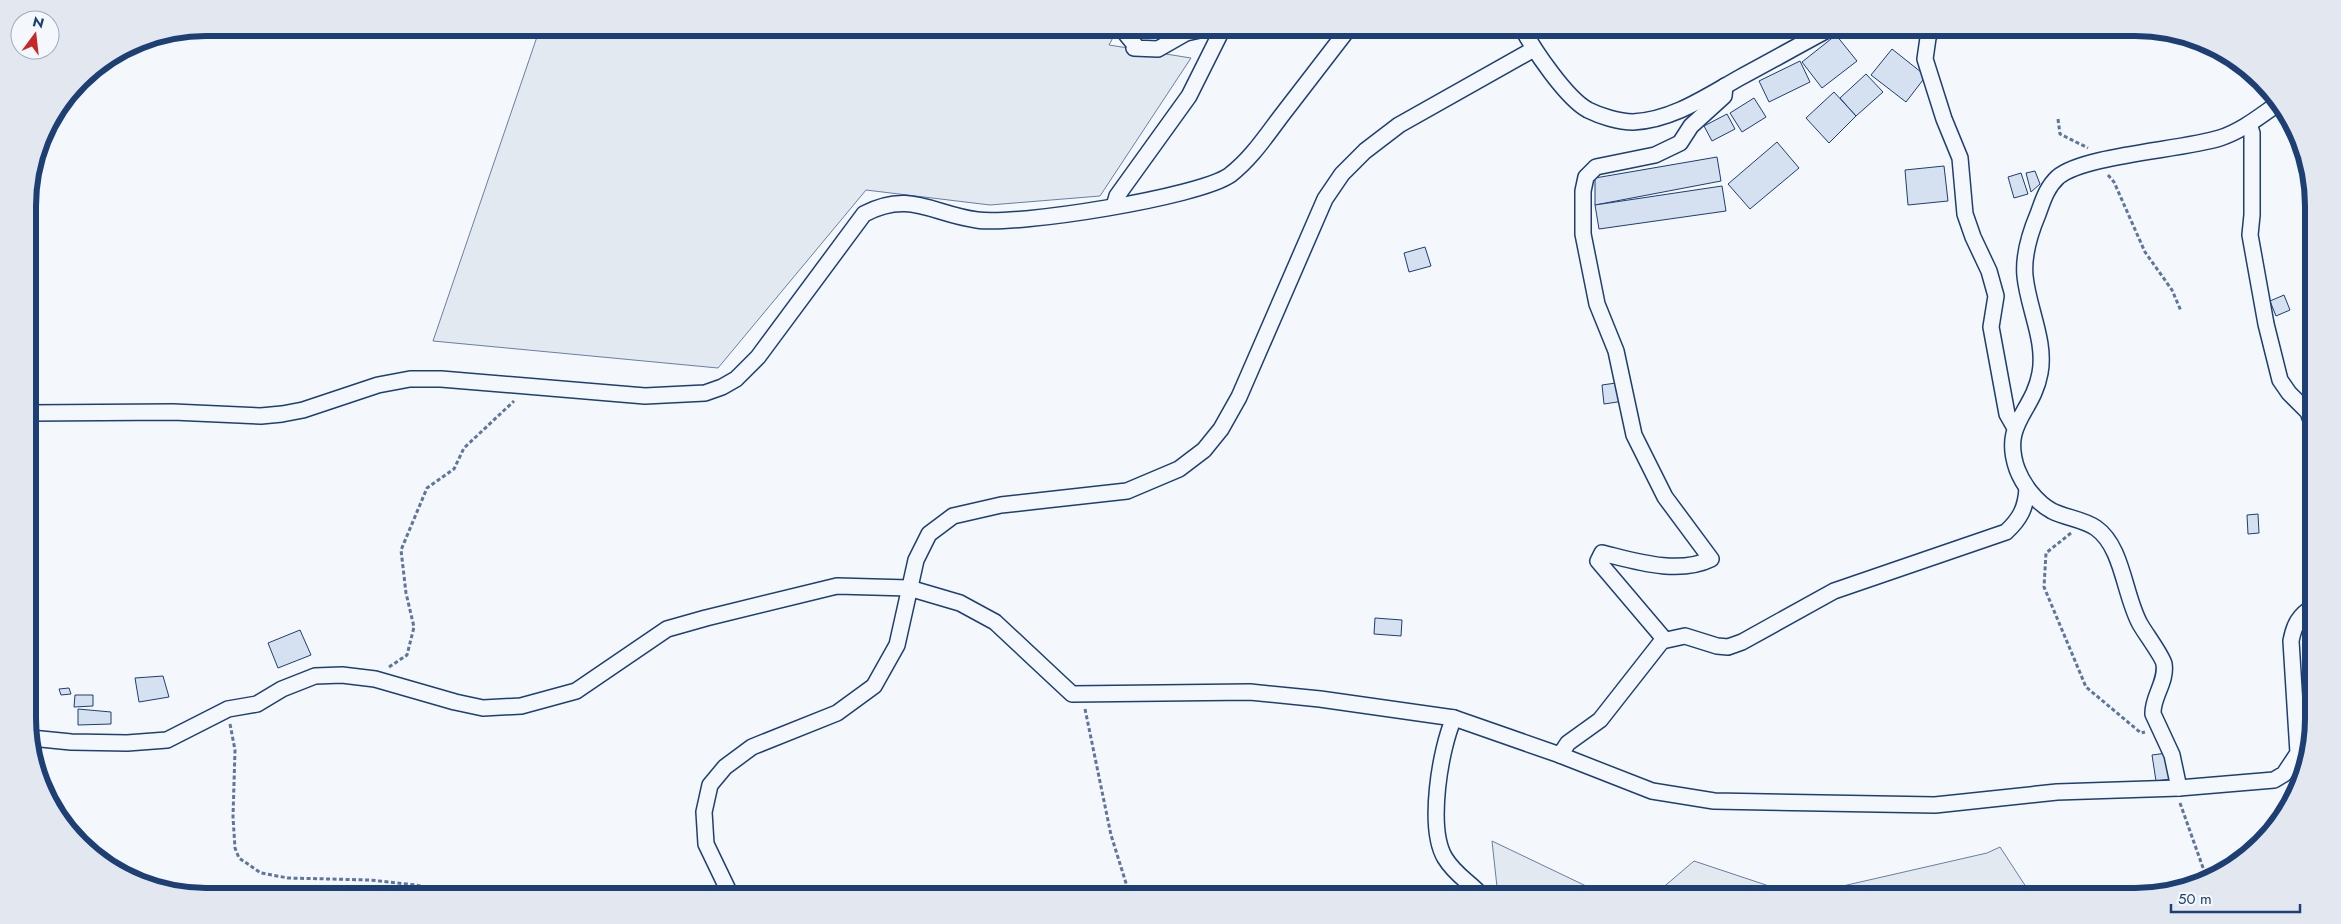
<svg xmlns="http://www.w3.org/2000/svg" width="2341" height="924" viewBox="0 0 2341 924" font-family="Jost,sans-serif">
<style>
.green{fill:#e3e9f0;stroke:#687fa3}
.building{fill:#d5e0f0;stroke:#1d3f73}
.lines{fill:none;stroke-linecap:round;stroke-linejoin:round}
.minor-casing{stroke:#1d3f73;stroke-width:18}
.path{stroke:#5e769c;stroke-width:3;stroke-dasharray:4 2.5;stroke-linecap:butt}
.minor{stroke:#f4f7fb;stroke-width:15}
.rim{fill:none;stroke:#1d3f73;stroke-width:6}
</style>
<rect width="100%" height="100%" fill="#f4f7fb"/>
<g class="green">
<path d="M540 28H1118L1109 45 1191 58 1100 196 990 205 866 190 718 368 433 341Z"/>
<path d="M1492 841 1607 896H1498Z"/>
<path d="M2000 847 2032 896H1653L1694 861 1799 896 1987 853Z"/>
</g>
<g class="building">
<path d="M1836 35 1857 61 1822 88 1802 62Z"/>
<path d="M1892 49 1926 76 1906 102 1871 75Z"/>
<path d="M1800 61 1810 82 1769 102 1759 81Z"/>
<path d="M1866 74 1883 92 1856 116 1840 98Z"/>
<path d="M1834 92 1856 116 1829 143 1806 118Z"/>
<path d="M1754 98 1766 117 1742 132 1730 113Z"/>
<path d="M1727 114 1735 129 1712 141 1704 126Z"/>
<path d="M1777 142 1799 168 1750 209 1728 184Z"/>
<path d="M1717 157 1721 181 1595 205V178Z"/>
<path d="M1944 166 1948 201 1908 205 1905 170Z"/>
<path d="M2035 171 2040 184 2031 192 2026 173Z"/>
<path d="M2021 173 2028 194 2014 198 2008 177Z"/>
<path d="M1722 186 1726 211 1599 229 1595 205Z"/>
<path d="M1425 247 1431 266 1409 272 1404 253Z"/>
<path d="M2284 295 2290 310 2276 316 2270 301Z"/>
<path d="M1616 383 1624 401 1604 404 1602 385Z"/>
<path d="M2258 514 2259 533 2248 534 2247 515Z"/>
<path d="M1375 618 1402 620 1401 636 1374 634Z"/>
<path d="M300 630 311 655 278 668 268 643Z"/>
<path d="M163 676 169 697 139 702 135 678Z"/>
<path d="M69 688 71 694 61 695 59 689Z"/>
<path d="M75 695H93V706L74 707Z"/>
<path d="M78 709 111 712V724L78 725Z"/>
<path d="M2167 753 2171 779 2156 781 2152 755Z"/>
</g>
<g class="lines">
<g class="minor-casing">
<g id="minor">
<path d="M1130 28 1126 34 1135 45 1134 48 1158 49 1186 33 1209 28"/>
<path d="M1522 28C1534 50 1566 98 1588 110 1600 116 1619 122 1633 122 1673 120 1707 96 1741 77 1771 61 1801 44 1831 28"/>
<path d="M1932 28 1928 38 1925 59 1944 119 1960 158 1965 214 1973 237 1989 271 1996 296 1991 327 2007 414 2015 428"/>
<path d="M2249 124 2252 133V215L2250 235 2266 324 2280 380 2289 393 2308 412 2313 426"/>
<path d="M1114 206 1117 196 1189 96 1223 28"/>
<path d="M29 413 173 412 261 416 282 414 303 410 378 385 410 379H441L645 396 705 393 722 387 736 379 758 357 864 214C910 190 932 214 977 220 1017 226 1199 197 1230 175 1251 159 1266 136 1282 115 1304 86 1327 57 1349 28"/>
<path d="M1665 640 1598 561 1602 553C1635 561 1678 575 1711 559L1665 497 1634 435 1616 351 1597 304 1583 234V191L1586 177 1596 167 1655 155 1680 143 1691 126 1724 96 1725 86"/>
<path d="M1454 718C1440 749 1427 828 1445 858 1456 876 1469 881 1482 896"/>
<path d="M31 738 71 742 127 743 167 740 228 709 257 704 282 689 315 676 342 675 375 679 455 702 483 708 521 706 576 691 667 629 706 618 837 586 909 588 960 603 995 622 1072 694 1250 692 1320 699 1454 718 1560 755 1652 791 1714 801 1935 805 2057 792 2179 788 2274 780 2284 774 2298 753 2291 641C2294 625 2299 615 2313 607"/>
<path d="M1560 755 1568 743 1600 720 1662 641 1685 636 1717 646 1728 647 1742 642 1834 591 2006 532C2020 519 2026 508 2027 488"/>
<path d="M2179 788 2172 755 2153 714C2152 697 2167 682 2164 664 2163 657 2145 633 2140 624 2124 595 2123 547 2096 528 2083 519 2066 518 2052 511 2037 503 2023 485 2017 469 2001 423 2033 413 2040 373 2046 341 2028 308 2025 276 2023 255 2030 233 2038 214 2043 200 2047 187 2058 177 2084 155 2182 150 2220 138 2242 131 2260 116 2279 103"/>
<path d="M731 896 706 844 704 812 710 785 725 767 752 747 837 713 874 686 897 645 916 560 929 534 953 516 1001 505 1127 491 1179 469 1204 450 1221 429 1239 397 1325 199 1342 174 1365 151 1399 125 1534 49"/>
</g>
</g>
<g class="path">
<path d="M2058 119 2060 134 2088 148"/>
<path d="M2108 175 2114 182 2145 252 2172 290 2181 311"/>
<path d="M2071 533 2046 553 2044 587 2086 687 2141 733 2145 732"/>
<path d="M389 667 407 655 414 627 406 593 401 550 427 488 454 469 464 448 514 401"/>
<path d="M1085 709 1111 835 1130 896"/>
<path d="M230 724 235 750 233 817 235 848 239 858 261 873 288 878 370 880 416 885 462 896"/>
<path d="M2180 803 2207 879"/>
</g>
<use href="#minor" class="minor"/>
</g>
<path d="M0 0H2341V924H0ZM206 36H2135A170 170 0 0 1 2305 206V718A170 170 0 0 1 2135 888H206A170 170 0 0 1 36 718V206A170 170 0 0 1 206 36Z" fill="#e3e8f0" fill-rule="evenodd"/>
<path class="rim" d="M206 36H2135A170 170 0 0 1 2305 206V718A170 170 0 0 1 2135 888H206A170 170 0 0 1 36 718V206A170 170 0 0 1 206 36Z"/>
<g transform="translate(35 35) rotate(15)"><circle r="24" fill="#f4f7fb" stroke="#9eadc5"/>
<path d="M0-4L9 19L0 12L-9 19Z" fill="#c62828"/>
<text y="-8" font-size="14" font-weight="bold" text-anchor="middle" fill="#1d3f73">N</text>
</g>
<path d="M2171 904v8h129v-8" fill="none" stroke="#1d3f73" stroke-width="2.5"/>
<text x="2178" y="904" font-size="15" fill="#1d3f73" stroke="#f4f7fb" stroke-width="4" paint-order="stroke">50 m</text>
</svg>
